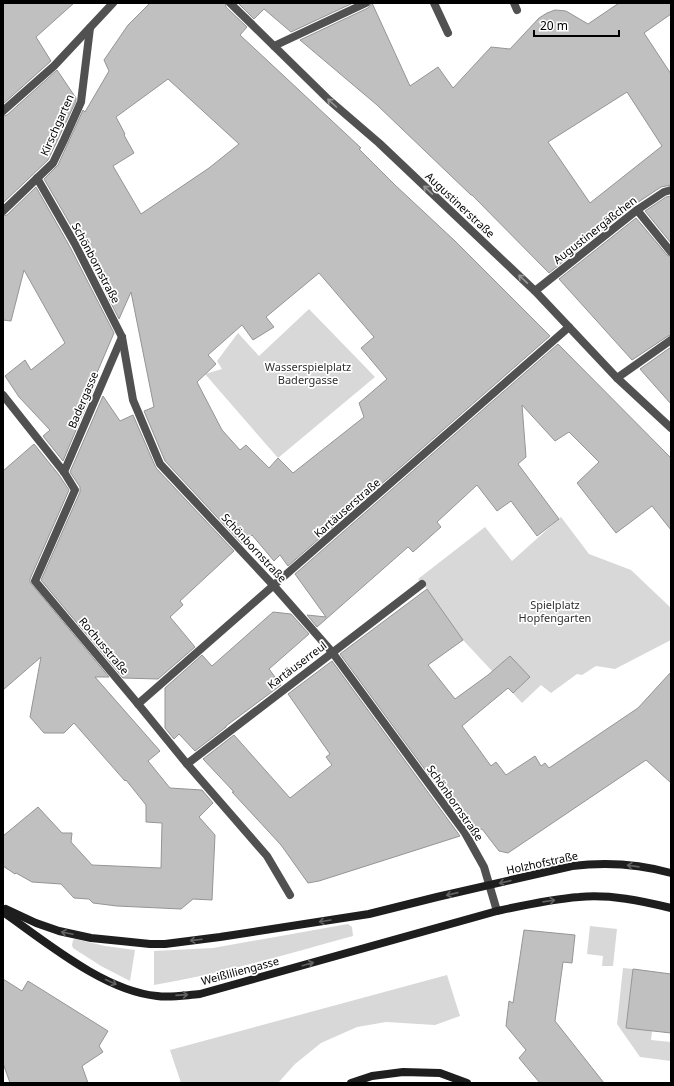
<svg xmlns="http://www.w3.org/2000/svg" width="674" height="1086" viewBox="0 0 674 1086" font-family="'Noto Sans',sans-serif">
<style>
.green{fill:#d8d8d8}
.building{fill:#c0c0c0;stroke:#959595;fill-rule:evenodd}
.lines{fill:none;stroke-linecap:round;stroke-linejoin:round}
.lane{stroke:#515151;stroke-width:8}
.street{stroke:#515151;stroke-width:8}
.secondary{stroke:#1e1e1e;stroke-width:8}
.oneway{stroke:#979797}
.oneway2{stroke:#626262}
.labels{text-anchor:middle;stroke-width:3.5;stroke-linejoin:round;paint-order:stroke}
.street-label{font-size:11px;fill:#000;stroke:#fff}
.park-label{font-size:11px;fill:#2f2f2f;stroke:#fff}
</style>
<rect width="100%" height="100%" fill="#fff"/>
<g class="green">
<path d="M309 309 375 377 278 458 205 374 222 369 217 361 238 333 259 356Z"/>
<path d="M561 517 589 554 631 570 671 608V640L615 669 596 666 582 675 577 674 551 693 541 685 522 703 463 640 427 589 418 579 485 527 512 561Z"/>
<path d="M348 924 352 927 353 936C287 954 221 974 154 985V951L213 948Z"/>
<path d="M590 926 617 929 613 966H602L603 956 587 954Z"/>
<path d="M75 939 105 946 135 950 130 981 101 966 73 948 72 945 73 940Z"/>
<path d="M623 968 633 969 626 1028 652 1031 651 1040 671 1042V1061L640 1057 617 1024Z"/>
<path d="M447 975 460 1016 435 1025 386 1022 357 1027 321 1043 295 1064 278 1083H181L170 1050Z"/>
</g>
<g class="building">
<path d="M3 3H74L36 37 51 61 3 104Z"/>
<path d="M150 3H225L226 7 247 27 240 35 361 148 359 149 395 185 455 241 550 336 288 566 280 555 274 561 252 535 242 544 165 461 144 411 154 407 131 292 119 319 80 241 44 179 58 165 83 110 85 112 109 71 104 60 128 25ZM168 79 239 144 209 168 141 214 113 166 134 153 124 135 125 134 116 117ZM319 273 374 337 361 348 387 379 359 403 364 417 293 473 278 458 269 468 246 445 240 450 222 430 197 382 216 364 208 355 242 325 253 340 274 327 266 317Z"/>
<path d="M238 3H353L291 32 264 9 254 19Z"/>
<path d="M372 3 410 86 438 67 453 88 491 47 510 49 539 18 547 13 555 10 566 11 588 24 619 3H671V14L644 33 671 74V185L661 187 634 205 549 273 472 195H471L377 105 300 40 368 8ZM627 92 662 146 590 203 548 142Z"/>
<path d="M57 70 76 98V101L48 160 3 203V116L7 115Z"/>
<path d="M36 187 70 247 114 333 93 382 95 385 63 461 43 436 50 430 19 397 5 376 25 360 31 370 65 343 24 270 11 321 3 320V216L7 215Z"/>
<path d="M671 196V243L645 211 666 197Z"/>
<path d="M636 218 667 255 671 257V335L668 336 632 360 559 279Z"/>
<path d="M558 344 671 458V530L652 506 616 533 577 483 599 462 569 432 555 441 522 405 526 457 518 464 559 519 537 536 511 501 497 511 477 485 437 522 441 527 413 552 408 547 317 627 307 615 326 617 295 574Z"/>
<path d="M671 347V404L640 369Z"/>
<path d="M103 396 120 421 133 415 156 468 234 551 180 601 183 605 170 617 195 647 158 679 123 678 41 580 80 492V487L70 472Z"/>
<path d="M34 444 59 475 69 490 30 579V582L109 677H95L160 751 148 761 170 788 202 790 213 803 199 817 215 835 212 900 193 899 181 909 117 906 93 903 89 899 74 898 61 884 32 882 16 873 15 874 3 866V836L38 807 62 833H72L71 842 92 865 161 868 162 823 146 822V805L126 780 125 781 74 723 64 733H44L30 717 41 657 3 690V471Z"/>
<path d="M427 589 463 640 428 665 455 699 488 675 510 656 530 677 513 693 508 688 462 726 491 766 496 762 506 775 535 756 541 766 545 763 549 768 638 708 671 672V783L646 760 508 853 499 851 482 829 471 832 340 654Z"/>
<path d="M273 612 291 614 309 634 269 669 281 685 226 726V727L195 751 179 734 174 739 165 728V688L202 655 212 666Z"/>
<path d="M332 661 460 836 319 881 308 883 281 845 232 792H234L203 759 234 735 290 798 332 765 326 757 330 754 288 694Z"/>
<path d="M524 930 575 935 572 963 563 962 555 1021 604 1083H540L519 1058 526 1050 506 1026 509 1001 513 1003Z"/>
<path d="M633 969 671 974V1033L626 1028Z"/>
<path d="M3 979 22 991 28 981 108 1031 99 1046 103 1052 82 1066 88 1083H10L3 1063Z"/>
</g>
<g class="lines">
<g class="lane">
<path d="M434 3 448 33"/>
<path d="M514 3 517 10"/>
<path d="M187 764 422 584"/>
</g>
<g class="street">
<path d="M230 3 329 100 379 143 535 291 617 378 671 428"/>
<path d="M274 46 366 3"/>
<path d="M3 111 54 66 113 3"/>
<path d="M37 178 75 244 122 337 133 400 160 464 274 586 332 652 465 833 484 867 497 911"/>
<path d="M637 210 671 252"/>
<path d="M3 211 53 163 64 140 81 102 90 28"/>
<path d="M535 291 637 210 664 192 671 190"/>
<path d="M617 378 671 340"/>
<path d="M3 395 64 472 75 490 35 581 138 704 187 764 267 856 290 895"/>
<path d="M64 472 122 337"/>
<path d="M138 704 569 327"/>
</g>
<g class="secondary">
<path d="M6 909 36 923 59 931 91 938 121 941 150 944H165L220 937 369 914 437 897 572 866C605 862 639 864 671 873"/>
<path d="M3 912C46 942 104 991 157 996 171 998 186 995 200 994L497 911C525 905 552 899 579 897 610 894 642 901 671 908"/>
<path d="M351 1083 372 1076 403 1072 440 1073 467 1083"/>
</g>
</g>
<defs><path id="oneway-shaft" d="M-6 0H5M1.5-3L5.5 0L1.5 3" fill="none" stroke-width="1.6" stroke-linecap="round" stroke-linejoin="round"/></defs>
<g class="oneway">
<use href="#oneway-shaft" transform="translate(332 103) rotate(-138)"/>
<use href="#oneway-shaft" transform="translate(428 190) rotate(-137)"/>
<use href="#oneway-shaft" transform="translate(523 279) rotate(-137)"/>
</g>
<g class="oneway2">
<use href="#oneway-shaft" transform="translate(633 866) rotate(-172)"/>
<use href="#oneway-shaft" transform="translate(505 882) rotate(167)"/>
<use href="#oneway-shaft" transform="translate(452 894) rotate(167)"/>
<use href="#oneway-shaft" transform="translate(549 901) rotate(-8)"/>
<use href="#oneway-shaft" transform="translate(325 921) rotate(171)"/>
<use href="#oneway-shaft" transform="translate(67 933) rotate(-168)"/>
<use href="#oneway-shaft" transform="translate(196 940) rotate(173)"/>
<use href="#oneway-shaft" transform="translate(308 964) rotate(-16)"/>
<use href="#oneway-shaft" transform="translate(111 982) rotate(25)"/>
<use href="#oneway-shaft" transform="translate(182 995) rotate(-4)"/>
</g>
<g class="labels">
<g class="street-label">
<text transform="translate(57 125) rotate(-66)" y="4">Kirschgarten</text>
<text transform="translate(460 205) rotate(43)" y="4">Augustinerstraße</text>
<text transform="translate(595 230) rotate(-38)" y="4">Augustinergäßchen</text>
<text transform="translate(96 263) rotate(62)" y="4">Schönbornstraße</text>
<text transform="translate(83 400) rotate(-67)" y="4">Badergasse</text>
<text transform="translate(347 508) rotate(-41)" y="4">Kartäuserstraße</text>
<text transform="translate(254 548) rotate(47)" y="4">Schönbornstraße</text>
<text transform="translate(104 646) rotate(50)" y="4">Rochusstraße</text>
<text transform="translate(297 665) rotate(-37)" y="4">Kartäuserreul</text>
<text transform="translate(455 803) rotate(55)" y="4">Schönbornstraße</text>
<text transform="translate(542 863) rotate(-12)" y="4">Holzhofstraße</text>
<text transform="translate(240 971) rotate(-15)" y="4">Weißliliengasse</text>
</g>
<g class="park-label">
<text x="308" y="371">Wasserspielplatz<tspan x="308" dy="13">Badergasse</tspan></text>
<text x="555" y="609">Spielplatz<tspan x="555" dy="13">Hopfengarten</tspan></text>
</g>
</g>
<rect width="674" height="1086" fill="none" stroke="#000000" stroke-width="8"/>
<path d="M534 30v6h85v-6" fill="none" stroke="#000000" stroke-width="2"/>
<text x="540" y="30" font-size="12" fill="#000000" stroke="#ffffff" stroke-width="3" paint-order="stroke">20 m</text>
</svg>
